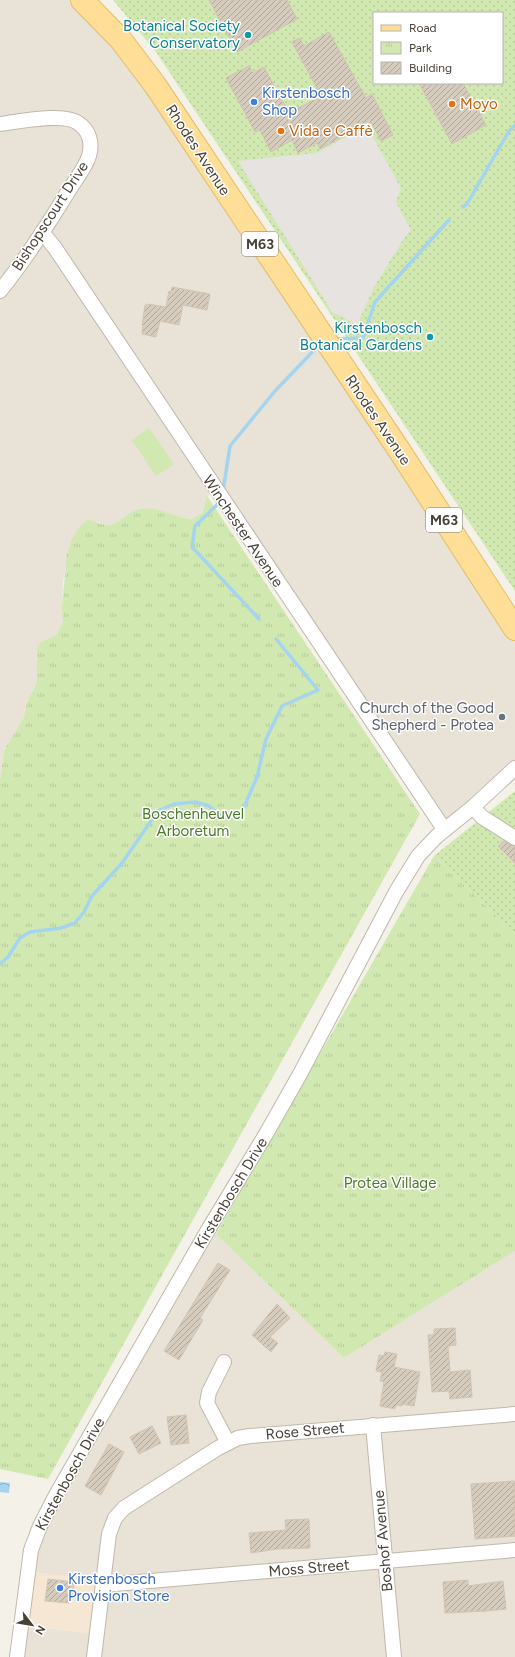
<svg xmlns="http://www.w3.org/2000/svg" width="515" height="1657" viewBox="0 0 515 1657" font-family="Figtree,sans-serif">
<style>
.residential{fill:#e8e2d7}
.commercial{fill:#f6e7d4}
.grass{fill:url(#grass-dots);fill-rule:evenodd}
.park{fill:url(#park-tufts)}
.pitch{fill:#d1e9b1}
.parking{fill:#e6e3e0}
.water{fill:url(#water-waves)}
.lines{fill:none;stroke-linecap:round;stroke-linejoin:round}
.stream{stroke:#a5d4f1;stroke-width:3.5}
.building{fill:url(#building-hatch);stroke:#d1c4b1}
.street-casing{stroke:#c0b8ab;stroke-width:16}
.primary-casing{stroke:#e5bc66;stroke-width:24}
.street{stroke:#fff;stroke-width:14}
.primary{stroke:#ffdf97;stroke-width:22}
.culture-dot{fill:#0f9aa8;stroke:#fff;stroke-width:1.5}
.shop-dot{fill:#3f7fe0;stroke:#fff;stroke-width:1.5}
.food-dot{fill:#e8710a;stroke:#fff;stroke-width:1.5}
.worship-dot{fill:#6b7280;stroke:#fff;stroke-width:1.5}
.labels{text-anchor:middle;stroke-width:3;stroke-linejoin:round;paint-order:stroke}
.shield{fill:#fff;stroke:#7f7a73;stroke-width:1}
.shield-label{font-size:14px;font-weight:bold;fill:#484137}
.culture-label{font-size:15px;fill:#0d838f;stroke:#fff;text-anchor:end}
.shop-label{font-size:15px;fill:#366cbe;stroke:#fff;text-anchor:start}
.food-label{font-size:15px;fill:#c56008;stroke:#fff;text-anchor:start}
.street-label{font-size:15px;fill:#484137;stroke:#fff}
.worship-label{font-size:15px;fill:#5b616d;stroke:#fff;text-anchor:end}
.park-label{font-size:15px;fill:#4a7b29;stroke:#fff}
</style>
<defs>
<pattern id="grass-dots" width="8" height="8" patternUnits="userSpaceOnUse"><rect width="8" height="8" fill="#d1e9b1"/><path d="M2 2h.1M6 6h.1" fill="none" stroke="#b5c999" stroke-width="1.8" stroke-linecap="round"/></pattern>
<pattern id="park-tufts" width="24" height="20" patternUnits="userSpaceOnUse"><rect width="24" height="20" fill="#d1e9b1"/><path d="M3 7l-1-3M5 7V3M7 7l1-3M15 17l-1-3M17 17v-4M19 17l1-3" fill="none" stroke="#b5c999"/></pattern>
<pattern id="water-waves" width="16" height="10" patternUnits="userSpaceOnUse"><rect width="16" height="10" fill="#a5d4f1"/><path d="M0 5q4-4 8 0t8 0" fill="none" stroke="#88aec4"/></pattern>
<pattern id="building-hatch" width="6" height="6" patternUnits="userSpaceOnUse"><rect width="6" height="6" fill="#d6ccbe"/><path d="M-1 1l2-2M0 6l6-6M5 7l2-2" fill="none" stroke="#b0a79b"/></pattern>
</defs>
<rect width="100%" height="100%" fill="#f4f1e9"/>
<g class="residential">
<path d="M0 0H82L121 40 515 629V768L444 829 216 490 207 496 202 513 195 518 191 519 136 510 121 521 112 524 104 525 95 521 70 546 63 581 62 606 63 623 56 635 42 642 37 648V682L27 702 24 717 4 751 0 781Z"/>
<path d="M208 1230 216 1234 344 1358 515 1251V1657H17L31 1550Z"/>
</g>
<path class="commercial" d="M29 1571 103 1581 96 1635 22 1625Z"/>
<g class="grass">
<path d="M113 0H515V591L156 52ZM374 13H502V83H374Z"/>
<path d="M515 791V934L434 856Z"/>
</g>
<g class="park">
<path d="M207 496 420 814 48 1479 0 1469V781L4 751 24 717 27 702 37 682V648L40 643 56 635 63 623 62 606 67 554 72 539 79 528 87 520C94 520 99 524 105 525 120 526 128 510 141 509 159 506 175 518 192 519L202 513Z"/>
<path d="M434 856 515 934V1251L344 1358 216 1234Z"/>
</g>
<path class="pitch" d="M149 428 174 464 156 476 132 440Z"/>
<path class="parking" d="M367 126 401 188 396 202 411 230 405 237 374 287 357 325 332 312 238 161 316 153Z"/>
<path class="water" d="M0 1482 10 1483 9 1493 0 1492Z"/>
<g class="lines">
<g class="stream">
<path d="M463 207 467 204 509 131 515 125"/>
<path d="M334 339 363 338 375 302 449 220"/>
<path d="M223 491 230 446 275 391 320 344"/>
<path d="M221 501 195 526 192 547 259 619"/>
<path d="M0 964 8 957 20 938 30 932 61 928 75 923 84 912 92 896 122 863 158 811 174 804 195 802 209 806 221 816 231 818 242 812 257 777 266 739 282 706 318 690 276 639"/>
</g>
</g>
<g class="building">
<path d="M209 0H287L297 19 237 52Z"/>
<path d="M329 32 366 98 372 94 393 135 381 141 371 122 320 149 317 143 298 153 292 140 271 152 260 130 255 132 226 78 249 66 253 73 264 67 289 113 321 96 292 42 300 38 304 46Z"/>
<path d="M419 83H463L486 125 452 144Z"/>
<path d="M172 287 210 294 207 310 183 305 179 325 160 321 156 337 142 334 143 325H142L145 305H148V304L166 307 169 291 171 292Z"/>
<path d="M503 841 515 846V863L498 846Z"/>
<path d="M218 1263 230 1270 200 1318 203 1320 179 1360 164 1351Z"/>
<path d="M277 1304 290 1318 270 1337 278 1343 271 1352 252 1335Z"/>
<path d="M455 1328 456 1345 448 1346 450 1372 470 1370 472 1397 450 1399 449 1391 432 1392 428 1335H434V1329Z"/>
<path d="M385 1352 397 1354 394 1367 420 1372 414 1406 402 1404V1406L396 1405 395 1409 380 1406 384 1382 380 1381 382 1372 376 1371 379 1355 384 1356Z"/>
<path d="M186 1415 189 1443 171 1445 167 1417Z"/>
<path d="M152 1426 161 1443 139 1454 130 1437Z"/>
<path d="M109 1444 124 1452 101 1495 85 1486Z"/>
<path d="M515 1481V1536L475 1539 471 1484Z"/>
<path d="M309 1519 310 1548 277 1549 251 1553 249 1533 286 1530 285 1520Z"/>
<path d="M48 1579 74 1582 73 1594 69 1597V1603L45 1601Z"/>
<path d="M468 1580V1586L503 1581 506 1609 487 1611 445 1613 443 1582Z"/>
</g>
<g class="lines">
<g class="street-casing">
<g id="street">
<path d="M0 124C18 122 64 112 78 123 89 130 93 143 89 156 86 166 77 178 71 187 49 223 26 259 0 291"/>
<path d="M42 232 55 248 444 829"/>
<path d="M473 807 482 817 515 838"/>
<path d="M224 1362 209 1392 207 1403 228 1443"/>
<path d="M373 1425 394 1657"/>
<path d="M103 1585 515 1550"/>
<path d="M17 1657 31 1550 40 1526 56 1495 208 1230 266 1134 300 1074 396 892 418 856 437 836 473 807 515 768"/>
<path d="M94 1657 109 1534 115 1518 124 1508 218 1448 238 1438 250 1436 515 1414"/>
</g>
</g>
<g class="primary-casing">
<path id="primary" d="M82 0 121 40 155 85 399 450 515 629"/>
</g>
<use href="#street" class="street"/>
<use href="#primary" class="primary"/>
</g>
<g class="culture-dot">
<circle cx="248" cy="35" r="4"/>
<circle cx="430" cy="337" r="4"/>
</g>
<g class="shop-dot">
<circle cx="254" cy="102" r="4"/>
<circle cx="60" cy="1588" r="4"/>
</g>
<g class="food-dot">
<circle cx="452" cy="104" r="4"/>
<circle cx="281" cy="131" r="4"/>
</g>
<circle class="worship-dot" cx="502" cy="717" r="4"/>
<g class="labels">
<g class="shield">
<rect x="242" y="232" width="36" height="24" rx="3"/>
<rect x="426" y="508" width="36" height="24" rx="3"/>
</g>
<g class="shield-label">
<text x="260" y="249">M63</text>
<text x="444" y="525">M63</text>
</g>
<g class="culture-label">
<text x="240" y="31">Botanical Society<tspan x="240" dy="17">Conservatory</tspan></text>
<text x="422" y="333">Kirstenbosch<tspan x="422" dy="17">Botanical Gardens</tspan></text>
</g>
<g class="shop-label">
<text x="262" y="98">Kirstenbosch<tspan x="262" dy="17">Shop</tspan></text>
<text x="68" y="1584">Kirstenbosch<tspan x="68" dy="17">Provision Store</tspan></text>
</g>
<g class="food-label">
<text x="460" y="109">Moyo</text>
<text x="289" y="136">Vida e Caffè</text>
</g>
<g class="street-label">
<text transform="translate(198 150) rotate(57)" y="5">Rhodes Avenue</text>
<text transform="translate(50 216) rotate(-57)" y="5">Bishopscourt Drive</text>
<text transform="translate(378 420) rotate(56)" y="5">Rhodes Avenue</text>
<text transform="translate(243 531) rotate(56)" y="5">Winchester Avenue</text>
<text transform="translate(231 1193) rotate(-59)" y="5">Kirstenbosch Drive</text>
<text transform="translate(305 1431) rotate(-5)" y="5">Rose Street</text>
<text transform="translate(70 1474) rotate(-61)" y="5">Kirstenbosch Drive</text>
<text transform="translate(383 1541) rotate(-95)" y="5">Boshof Avenue</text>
<text transform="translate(309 1568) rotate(-5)" y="5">Moss Street</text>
</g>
<g class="worship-label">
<text x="494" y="713">Church of the Good<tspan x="494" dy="17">Shepherd - Protea</tspan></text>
</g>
<g class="park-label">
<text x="193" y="819">Boschenheuvel<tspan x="193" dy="17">Arboretum</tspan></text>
<text x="390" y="1188">Protea Village</text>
</g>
</g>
<rect x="373" y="12" width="130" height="72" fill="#ffffff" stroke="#b6b3af"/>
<rect x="381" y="25" width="20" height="6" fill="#ffdf97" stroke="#b6b3af"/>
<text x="409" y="32" font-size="12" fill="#484137">Road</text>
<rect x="381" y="42" width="20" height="12" fill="url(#park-tufts)" stroke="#b6b3af"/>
<text x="409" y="52" font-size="12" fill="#484137">Park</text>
<rect x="381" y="62" width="20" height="12" fill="url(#building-hatch)" stroke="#b6b3af"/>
<text x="409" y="72" font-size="12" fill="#484137">Building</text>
<g transform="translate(32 1625) rotate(121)" stroke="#ffffff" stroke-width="3" paint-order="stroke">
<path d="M0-3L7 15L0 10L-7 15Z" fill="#484137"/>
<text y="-6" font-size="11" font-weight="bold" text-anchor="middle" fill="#484137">N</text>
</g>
</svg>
